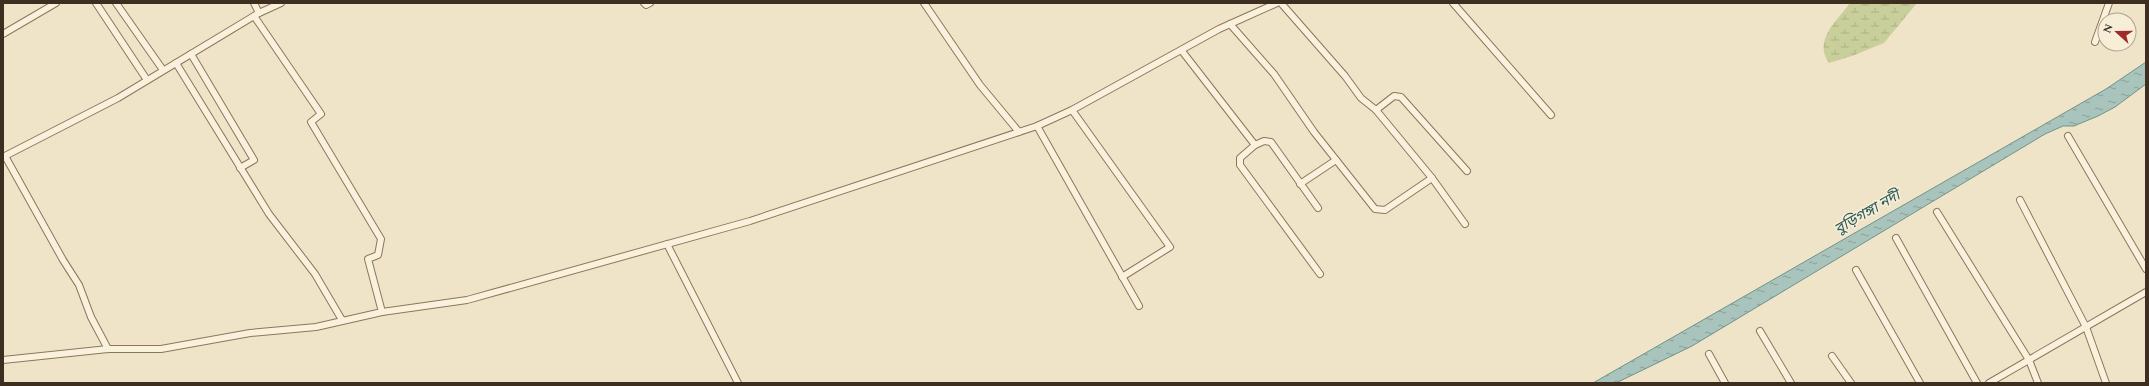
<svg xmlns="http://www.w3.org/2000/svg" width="2149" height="386" viewBox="0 0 2149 386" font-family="Spectral,'Noto Sans Bengali',serif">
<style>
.wetland{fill:url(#wetland-marsh)}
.water{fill:url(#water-ripples);stroke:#6f938a}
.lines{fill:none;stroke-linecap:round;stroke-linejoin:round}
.street-casing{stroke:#8d765c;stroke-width:8}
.street{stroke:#faf1dc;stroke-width:6}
.labels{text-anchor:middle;stroke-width:3;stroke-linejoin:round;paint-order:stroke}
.water-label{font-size:15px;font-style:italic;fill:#2f5d5a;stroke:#f7eed8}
</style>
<defs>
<pattern id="wetland-marsh" width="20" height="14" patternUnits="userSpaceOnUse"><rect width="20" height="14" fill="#c9cf9b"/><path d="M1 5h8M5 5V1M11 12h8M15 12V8" fill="none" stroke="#aeb285"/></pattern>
<pattern id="water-ripples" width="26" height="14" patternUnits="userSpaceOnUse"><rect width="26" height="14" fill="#a9c4bc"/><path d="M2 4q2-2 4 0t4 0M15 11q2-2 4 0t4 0" fill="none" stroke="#8ba098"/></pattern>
</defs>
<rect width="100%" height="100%" fill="#f0e4c8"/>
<path class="wetland" d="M1850 3H1917L1884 43 1852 56 1829 63C1813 40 1837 21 1850 3Z"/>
<path class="water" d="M2146 62V84L2115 107 2098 116 2074 126H2063L2045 134 1692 346 1616 383H1593L2106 89Z"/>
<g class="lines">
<g class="street-casing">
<g id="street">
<path d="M96 3 147 80"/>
<path d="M116 3 163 70"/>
<path d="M254 3 259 13"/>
<path d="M644 3 646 5 650 3"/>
<path d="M924 3 980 85 1019 132"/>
<path d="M1281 3 1345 76 1361 98 1376 110 1394 96 1401 97 1467 171"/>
<path d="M1453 3 1551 115"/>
<path d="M254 16 321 114 311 122 381 239 378 255 368 259 382 312"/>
<path d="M1230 24 1274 74 1314 132 1375 209 1385 210 1432 178"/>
<path d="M3 34 56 3"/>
<path d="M2095 42 2109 3"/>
<path d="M1182 51 1255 145 1240 158V165L1320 274"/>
<path d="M191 54 254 160 240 168"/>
<path d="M176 63 269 214 315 274 342 320"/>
<path d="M1072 110 1170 247 1122 277"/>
<path d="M1376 110 1432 178 1465 224"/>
<path d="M1037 126 1139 306"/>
<path d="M2068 136 2146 269"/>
<path d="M1255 145 1264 141 1271 142 1318 208"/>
<path d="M5 156 63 260 79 285 91 317 108 349"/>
<path d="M3 157 118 98 259 13 281 3"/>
<path d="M1300 184 1336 160"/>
<path d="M2020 200 2086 327 2106 383"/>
<path d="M1937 212 2029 360 2038 383"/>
<path d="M1896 238 1977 383"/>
<path d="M667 244 738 383"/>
<path d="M1856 270 1920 383"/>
<path d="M1760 331 1791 383"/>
<path d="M1709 354 1725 383"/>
<path d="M1832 356 1851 383"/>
<path d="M3 360 108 349H161L250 333 316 327 382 312 467 300 750 221 1037 126 1072 110 1219 29 1277 3"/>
<path d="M1989 383 2146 292"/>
</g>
</g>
<use href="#street" class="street"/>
</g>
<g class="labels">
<g class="water-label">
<text transform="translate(1867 212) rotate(-30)" y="5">বুড়িগঙ্গা নদী</text>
</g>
</g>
<rect width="2149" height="386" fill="none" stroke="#3d2e20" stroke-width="8"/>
<g transform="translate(2117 32) rotate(291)"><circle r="19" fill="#f7eed8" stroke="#ada18e"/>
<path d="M0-3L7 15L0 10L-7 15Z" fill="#9e2a2b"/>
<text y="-6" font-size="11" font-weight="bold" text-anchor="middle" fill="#3d2e20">N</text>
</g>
</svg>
